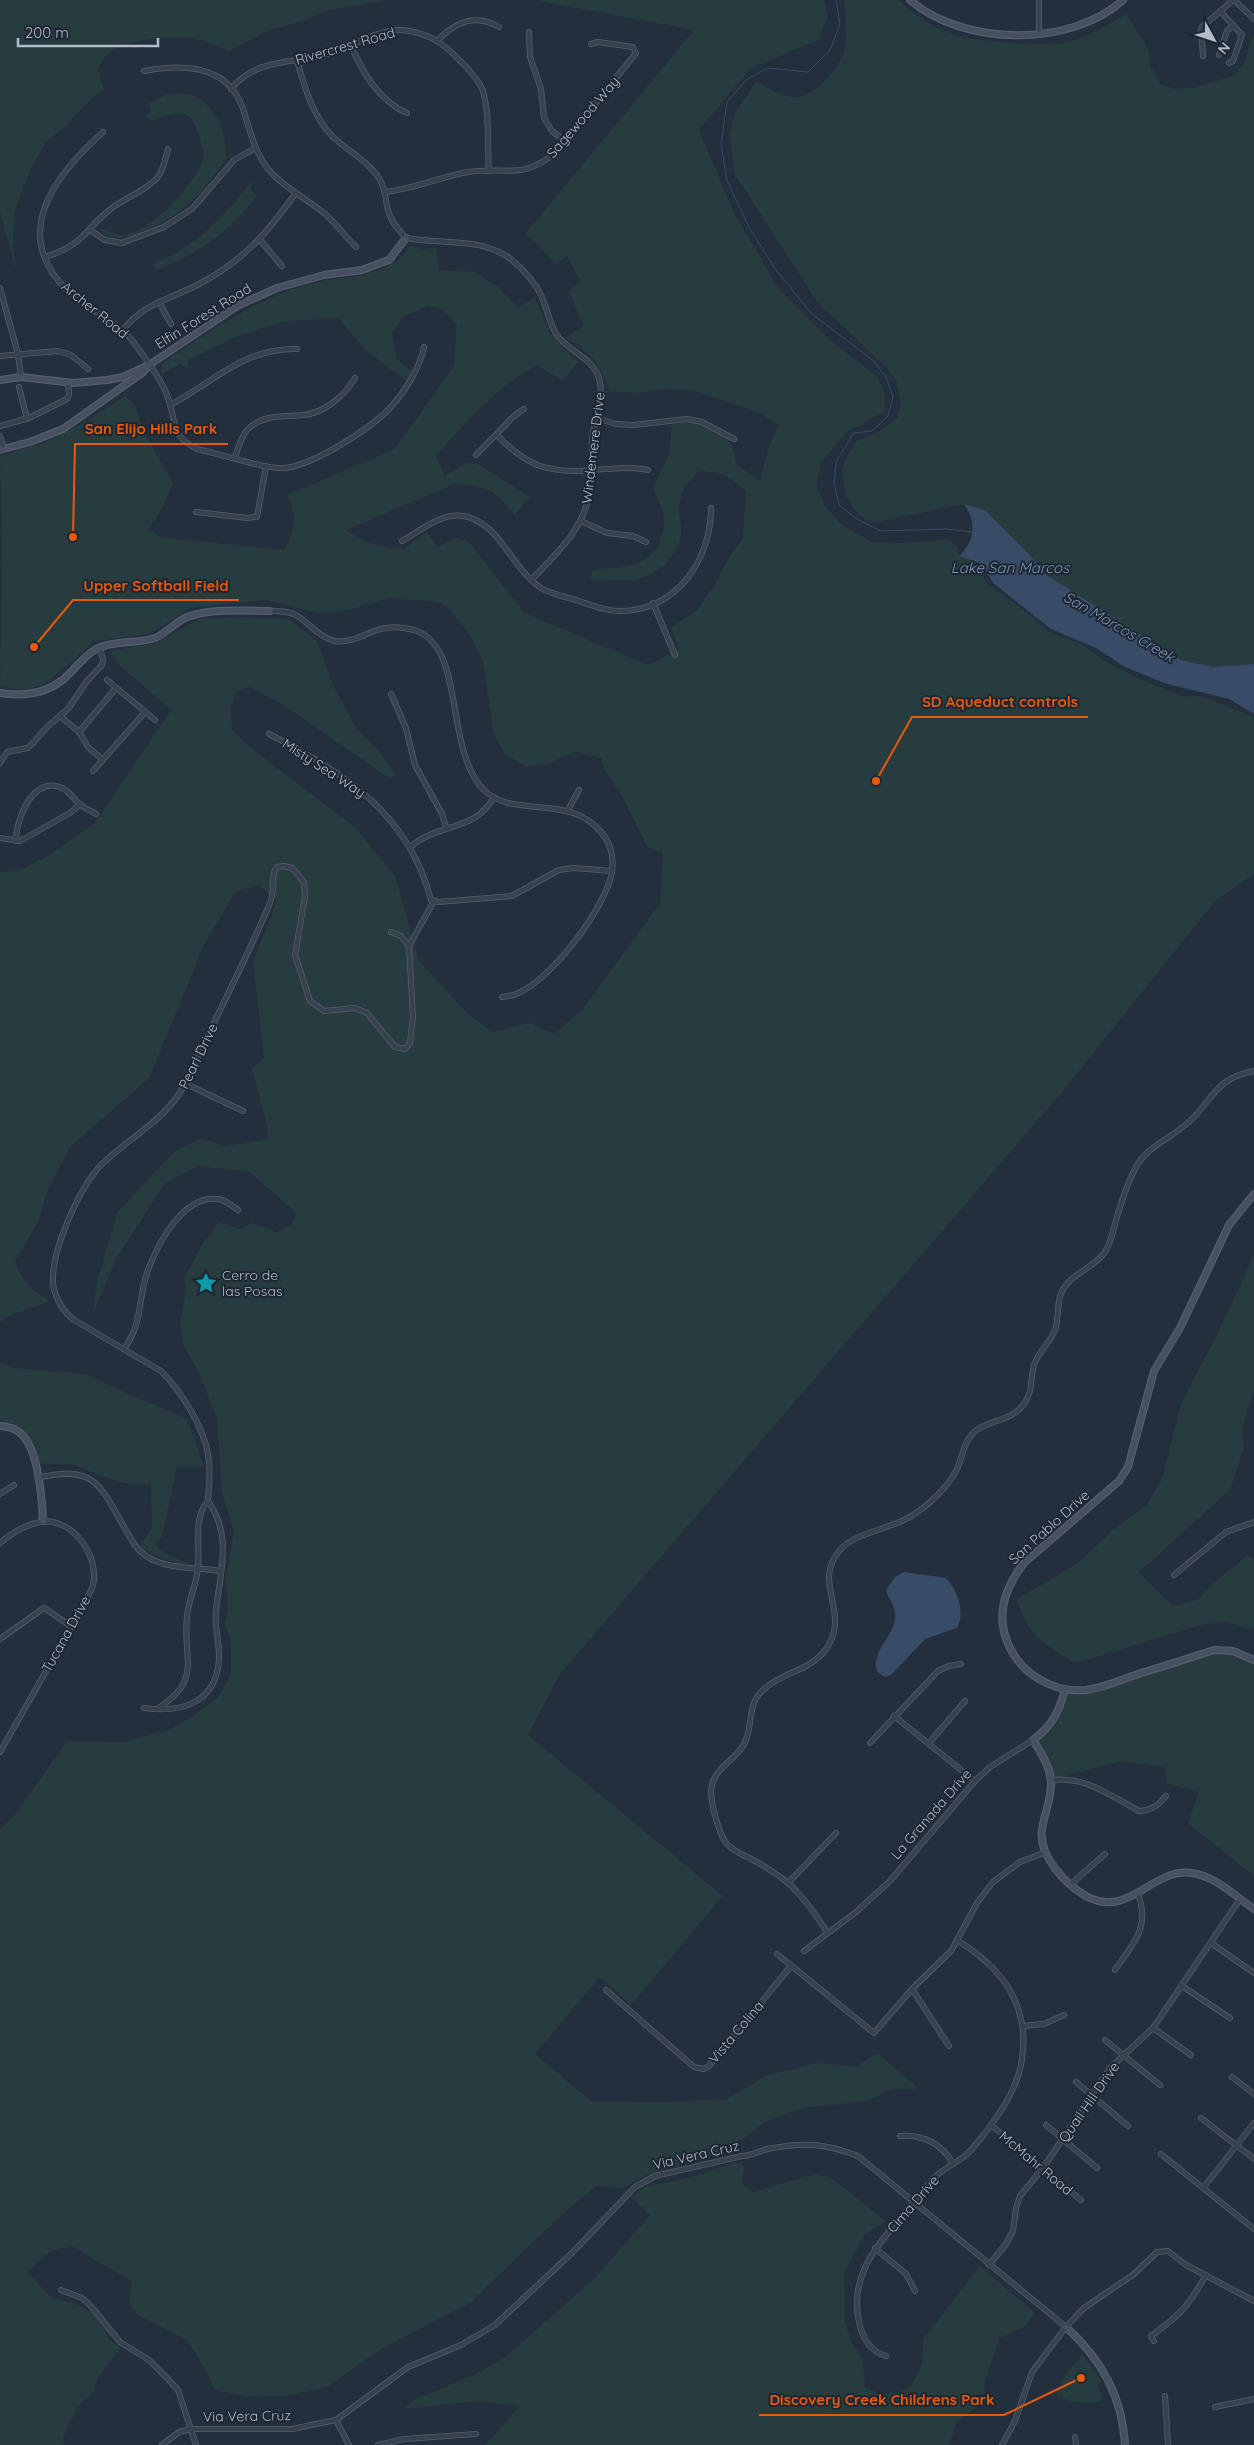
<svg xmlns="http://www.w3.org/2000/svg" width="1254" height="2445" viewBox="0 0 1254 2445" font-family="Quicksand,sans-serif">
<style>
.green{fill:#263c3f}
.water{fill:#394c67}
.lines{fill:none;stroke-linecap:round;stroke-linejoin:round}
.stream{stroke:#394c67;stroke-width:1}
.street-casing{stroke:#565f6c;stroke-width:6}
.secondary-casing{stroke:#565f6c;stroke-width:8}
.street{stroke:#38414e;stroke-width:4.5}
.secondary{stroke:#465061;stroke-width:5.5}
.labels{text-anchor:middle;stroke-width:4;stroke-linejoin:round;paint-order:stroke}
.street-label{font-size:14px;fill:#b4bcc9;stroke:#1d2633}
.poi-label{font-size:14px;fill:#b4bcc9;stroke:#1d2633;text-anchor:start}
.water-label{font-size:15px;font-style:italic;fill:#7c92b1;stroke:#1d2633}
.leader{fill:none;stroke:#e8590c;stroke-width:2}
.callout-dot{fill:#e8590c;stroke:#1d2633;stroke-width:2}
.callout-label{font-size:15px;text-anchor:middle;font-weight:bold;fill:#e8590c;stroke:#1d2633;stroke-width:4;stroke-linejoin:round;paint-order:stroke}
</style>
<rect width="100%" height="100%" fill="#242f3e"/>
<g class="green">
<path d="M0 0H388L329 10 305 20 267 31 229 51C216 45 202 39 188 38 167 36 118 40 105 57 102 60 100 67 98 71L104 90 92 98 65 127 47 141 31 168 15 210 13 239 16 270 0 212Z"/>
<path d="M534 0H824L828 17 818 40 751 68 699 130 734 213 778 288 831 341 878 377 885 394V412L847 432 821 462 816 485 826 507 841 524 872 542 901 543 949 540 957 547 959 556 966 555 972 559 981 571 987 584 1015 603 1049 632 1085 646 1103 660 1140 679 1182 696 1204 697 1254 717V874L1216 900 1063 1091 560 1674 528 1735 723 1896 631 2005 600 1977 535 2054 591 2101 667 2102 727 2099 766 2076 818 2063 856 2067 877 2053 919 2089H892L868 2101 803 2108 767 2121 743 2139 717 2153 647 2175 622 2188 597 2186 570 2207 470 2303 380 2350 327 2387 292 2395 250 2397 215 2390 206 2371 186 2339 139 2316 129 2304 132 2281 71 2246 49 2252 28 2272 51 2298 73 2303 90 2311 104 2327 109 2339 121 2348 98 2377 94 2391 79 2405 63 2437 64 2445H0V1829L15 1815 67 1741 124 1742 167 1730 190 1718 217 1698 226 1684 231 1670V1643L225 1624 228 1610 226 1579 234 1531 222 1493 217 1418 199 1373 183 1344 180 1323 186 1292 184 1279 202 1245 219 1222 239 1229 252 1223 276 1232 292 1225 296 1213 250 1172 198 1166 165 1183 116 1259 93 1314 97 1281 118 1211 174 1152 202 1138 224 1146 268 1139 267 1125 252 1069 264 1057 253 962 277 901 259 885 235 892 204 945 149 1078 70 1147 48 1189 38 1222 15 1261C21 1281 32 1289 49 1301 33 1310 13 1310 0 1322V872L18 871 48 856 95 823 171 710 117 663 111 651 156 643 199 619 244 617 289 619 317 641 334 687 356 728 378 750 396 775 389 778 285 706 249 687 236 692 231 707 232 730 256 752 355 827 395 876 419 961 469 1015 492 1032 531 1023 554 1034 582 1010 660 903 663 852 648 848 622 796 604 769 601 758 576 752 547 764 526 767 505 754 494 735 483 662 471 637 450 609 438 602 390 598 343 611 318 613 266 600 190 608 149 634 95 641 44 685 22 690 0 686 2 545 0 456 44 443 85 422 125 396 134 404 143 430 173 483 162 508 148 530 161 537 284 550C295 533 298 512 287 495L395 449 454 366 457 325 442 309 428 306 403 317 392 333 396 358 412 372 406 380 366 351 338 318 286 321 240 335 187 361 189 365 186 368 180 364 161 374 162 364C209 332 253 300 309 284 343 275 388 280 410 246L424 250 436 247 439 270 474 272 498 287 518 308 535 297 550 334 578 362 563 381 537 365C497 387 466 421 436 456L445 476 467 462 479 465 530 497 515 515 493 492 475 486 455 484 346 530C364 544 381 547 404 549L427 532 438 547 456 538 469 542 525 613 648 665 679 649 671 627 695 612 713 587 730 556 743 538 746 491 725 475 700 470C687 482 678 495 679 514 680 520 682 527 681 533 678 557 659 574 636 580 626 582 601 579 590 580L593 570C618 567 649 569 660 541 663 533 666 526 664 518 662 508 657 498 653 488L669 454 672 424C699 419 736 431 736 464L759 481C766 462 768 442 779 425L758 412 696 391 666 389 635 393 609 391C601 362 590 354 566 337L584 326 569 292 580 280 567 256 555 264 536 243 525 234 694 30Z"/>
<path d="M844 0H899C935 35 966 40 1014 43 1036 44 1057 46 1079 39 1096 33 1110 23 1126 14L1144 42 1149 53 1150 65 1161 85 1176 89 1192 88 1233 76 1243 65 1254 33V664L1213 667 1181 660 1045 574 1029 554 985 510 964 504 877 522 865 520 853 508 845 494 842 471 848 454 856 442 879 432 897 418 901 403 897 382 886 367 818 303 734 173 730 134 735 113 756 81C768 88 784 99 799 97 817 94 843 64 845 47 847 32 845 15 844 0Z"/>
<path d="M182 93C198 95 209 104 217 118 222 128 228 148 226 159 224 164 218 170 215 174 208 183 201 192 193 200 176 216 119 256 100 229 110 228 115 237 125 235 154 229 194 186 203 158 205 152 201 142 199 136 197 128 193 118 185 114 175 111 161 118 151 121L145 115 151 113 149 103 166 95Z"/>
<path d="M252 181 251 190 257 196C227 234 201 252 156 270L153 263C196 248 224 216 252 181Z"/>
<path d="M1254 1255V1391L1242 1428 1244 1447 1230 1490 1139 1572 1173 1606 1198 1600 1211 1585 1248 1555 1254 1560V1630L1227 1622 1204 1624 1076 1663C1046 1647 1026 1635 1017 1599L1078 1563 1115 1528 1146 1506 1162 1479 1181 1403 1215 1339Z"/>
<path d="M0 1363 16 1368 84 1374 187 1419 204 1467H177L162 1536 155 1545 166 1554 191 1565C171 1562 156 1559 140 1546L152 1527 151 1482C125 1490 101 1474 77 1466 66 1462 50 1465 38 1463 32 1440 23 1428 0 1420Z"/>
<path d="M1221 1650 1254 1661V1876L1188 1823 1199 1792 1167 1784 1165 1767 1121 1761 1051 1780 1033 1740 1048 1728 1065 1689 1086 1690Z"/>
<path d="M733 2163H742L744 2169 742 2184 753 2192 815 2174 830 2177 886 2221 865 2234 844 2274 845 2323 852 2343 863 2360 865 2388C881 2395 894 2395 910 2388L922 2365 923 2339 980 2266 1035 2313 1025 2327 1000 2338 985 2379 984 2395 979 2405 957 2422 949 2445H485L520 2406 480 2401 402 2409 416 2399 472 2376 503 2359 593 2280 650 2215 633 2198 639 2191 648 2186 697 2176Z"/>
<path d="M1083 2355 1101 2381 1097 2386 1102 2395 1101 2401C1091 2406 1065 2401 1057 2396 1059 2379 1072 2367 1083 2355Z"/>
</g>
<g class="water">
<path d="M964 504 985 510 1029 554 1045 574 1181 660 1213 667 1254 664V714L1229 699 1164 683 1125 667 1096 648 1051 629 993 583 982 564 959 556C975 541 977 522 964 504Z"/>
<path d="M904 1572 946 1578C957 1589 966 1614 957 1628L925 1639 891 1675 885 1677 877 1672C870 1649 899 1633 895 1612 894 1605 888 1598 886 1590L895 1577Z"/>
</g>
<g class="lines">
<path class="stream" d="M836 0 840 24 830 50 808 72 768 68 747 79 727 102 721 144 727 181 750 229 776 270 812 314 874 361 886 377 893 397 888 416 872 431 854 433 836 462 834 483 839 505 855 518 881 531 946 529 973 532"/>
<g class="street-casing">
<g id="street">
<path d="M1234 0 1254 19"/>
<path d="M1221 12 1242 35 1233 61 1229 63"/>
<path d="M529 32 530 57 541 89 544 118 552 131 565 141"/>
<path d="M1039 34V0"/>
<path d="M437 41C455 22 475 13 499 27"/>
<path d="M351 46C363 73 379 101 407 113"/>
<path d="M1219 55 1227 31 1233 25"/>
<path d="M1203 56 1201 28 1233 0"/>
<path d="M297 61C305 88 312 115 332 136 347 151 370 162 380 180 386 190 385 200 388 210 391 222 398 229 406 238 442 245 481 236 512 260 523 269 535 283 541 295 547 308 549 322 556 334 567 350 588 356 597 373 606 392 597 413 593 432 590 451 593 470 590 489 586 527 557 553 532 579"/>
<path d="M144 71C181 64 226 64 242 106 250 128 253 150 268 169 284 188 306 198 325 214 337 224 345 237 356 247"/>
<path d="M231 89C254 60 288 63 321 56 347 50 371 32 397 30 409 29 427 35 437 41 449 48 479 78 483 91 490 116 487 146 489 171"/>
<path d="M103 132C55 175 8 235 69 292 89 311 119 321 135 344 146 360 160 377 167 395 177 420 169 435 197 449 221 454 257 467 279 468 307 470 372 428 391 407 405 391 420 368 424 347"/>
<path d="M385 192C414 189 440 177 468 172 506 166 522 181 556 152L636 53 633 47 598 42 591 44"/>
<path d="M90 230 105 240 122 243 164 227 192 209 234 160 255 148"/>
<path d="M260 240 282 266"/>
<path d="M45 257C85 245 84 229 112 208 127 197 145 191 157 178 164 170 165 159 168 149"/>
<path d="M0 288 18 354 21 377"/>
<path d="M159 302 171 324"/>
<path d="M123 330C146 301 170 300 201 283 244 260 268 232 295 194"/>
<path d="M0 356 58 351 71 355 88 369"/>
<path d="M19 387 27 419"/>
<path d="M170 405C214 382 243 348 297 349"/>
<path d="M596 418 616 424 633 425 687 419 702 422 734 439"/>
<path d="M0 426 29 418 67 399 69 395 68 382"/>
<path d="M497 435C527 467 550 474 594 470 612 469 629 466 648 470"/>
<path d="M0 436 4 449"/>
<path d="M476 455 514 416 524 409"/>
<path d="M235 457C238 449 241 436 248 429 263 414 284 417 303 415 325 413 344 396 355 378"/>
<path d="M196 512 247 518 257 517 266 466"/>
<path d="M581 521 607 533 633 536 646 542"/>
<path d="M402 541C422 530 443 510 468 517 502 527 512 569 541 588 551 594 565 597 576 600 591 605 605 611 621 611 677 610 711 560 711 508"/>
<path d="M653 603 675 655"/>
<path d="M270 611C279 611 288 611 296 615 309 623 319 637 334 641 351 644 365 633 381 629 392 626 403 627 414 630 467 646 443 749 484 790 514 820 569 792 602 833 611 844 614 857 612 872 606 907 551 981 516 994 512 996 506 996 502 997"/>
<path d="M107 680 155 720"/>
<path d="M391 694 406 728 415 765 442 814 446 827"/>
<path d="M60 716 79 732 88 747 103 760"/>
<path d="M79 732 116 688"/>
<path d="M269 734C344 772 409 814 431 900L438 902 512 896 559 870 573 868 612 871"/>
<path d="M0 763 7 752 28 748 32 744 47 727 68 709 87 681 102 665 103 660 100 647"/>
<path d="M93 771 145 712"/>
<path d="M568 810 579 790"/>
<path d="M0 838 20 841 70 813 80 804"/>
<path d="M16 841C16 819 33 775 62 788 69 791 74 799 79 804 85 808 91 811 96 814"/>
<path d="M410 847C441 821 474 833 494 797"/>
<path d="M391 932 401 936 409 946"/>
<path d="M184 1083 243 1111"/>
<path d="M124 1349C144 1321 137 1300 148 1270 158 1243 184 1194 218 1199 226 1200 232 1206 238 1210"/>
<path d="M37 1478C97 1464 100 1486 127 1532 132 1541 137 1550 146 1556 167 1570 197 1567 221 1571"/>
<path d="M0 1494 14 1485"/>
<path d="M0 1543C12 1533 26 1524 41 1522 72 1517 100 1556 93 1585 91 1592 86 1599 83 1606L0 1752"/>
<path d="M1174 1575 1226 1532 1254 1522"/>
<path d="M0 1639 44 1608 71 1626"/>
<path d="M144 1708C180 1713 216 1704 219 1660 220 1644 214 1629 216 1611 220 1571 233 1537 208 1501"/>
<path d="M157 1709C204 1679 182 1660 187 1616 189 1599 197 1583 198 1567 200 1547 193 1516 208 1501 209 1486 211 1469 208 1454 203 1426 181 1391 161 1371L74 1320C62 1311 52 1293 53 1278 53 1247 80 1187 101 1165 126 1140 160 1123 179 1094 192 1074 200 1050 211 1029 231 987 252 946 270 903 276 891 269 877 277 867L284 866 292 868 304 882 305 896 295 955 310 1001 324 1011 355 1008 367 1013 395 1047 405 1049 410 1043 413 1018 409 946 434 901"/>
<path d="M894 1716 975 1781"/>
<path d="M870 1743 938 1671 949 1666 961 1664"/>
<path d="M929 1743 965 1701"/>
<path d="M1051 1780C1086 1776 1109 1795 1139 1811 1153 1810 1157 1806 1166 1796"/>
<path d="M788 1883 836 1833"/>
<path d="M1071 1884 1105 1854"/>
<path d="M827 1932C815 1914 804 1897 787 1882 776 1874 765 1866 753 1860 745 1855 734 1852 728 1845 721 1838 719 1828 716 1819 713 1809 711 1800 711 1790 713 1768 735 1761 744 1744 754 1726 746 1705 763 1690 782 1672 811 1671 826 1649 852 1613 811 1583 840 1550 855 1532 893 1529 913 1515 930 1504 948 1487 957 1469 963 1456 963 1443 974 1432 989 1419 1011 1422 1024 1404 1033 1392 1030 1379 1034 1365 1038 1352 1050 1343 1055 1330 1059 1319 1057 1307 1060 1296 1068 1273 1093 1270 1105 1252 1111 1243 1112 1234 1115 1224 1120 1206 1126 1186 1135 1169 1147 1145 1173 1138 1191 1120 1214 1098 1216 1078 1254 1071"/>
<path d="M1211 1943 1254 1973"/>
<path d="M804 1951 856 1912 890 1881 975 1781 990 1767 1033 1740"/>
<path d="M777 1954 874 2033 912 1989 951 1951 977 1903 993 1882 1020 1862 1046 1852"/>
<path d="M1115 1970C1133 1944 1151 1927 1138 1894"/>
<path d="M1182 1986 1230 2018"/>
<path d="M912 1989 949 2046"/>
<path d="M606 1990 694 2067 704 2069 709 2066 791 1966"/>
<path d="M1022 2026 1044 2024 1064 2015"/>
<path d="M1153 2028 1191 2055"/>
<path d="M1105 2040 1160 2085"/>
<path d="M1232 2077 1254 2094"/>
<path d="M1076 2082 1128 2126"/>
<path d="M1201 2118 1254 2159"/>
<path d="M991 2125 1081 2200"/>
<path d="M1046 2125 1097 2168"/>
<path d="M900 2136C922 2134 943 2144 953 2164"/>
<path d="M1161 2154 1254 2229"/>
<path d="M1204 2187 1254 2123"/>
<path d="M875 2248 906 2274 915 2291"/>
<path d="M989 2265 1006 2244 1013 2231 1016 2208 1020 2196 1043 2168 1110 2068 1153 2028 1240 1899"/>
<path d="M61 2290 82 2298 90 2305 120 2342 149 2360 167 2378 178 2390 196 2445"/>
<path d="M1154 2341 1151 2336C1181 2314 1187 2308 1206 2275"/>
<path d="M886 2356C870 2351 862 2337 859 2322 849 2276 876 2247 903 2215 914 2202 923 2189 935 2177 944 2168 956 2163 966 2155 974 2148 981 2138 988 2129 1011 2099 1026 2071 1023 2032 1019 1989 991 1961 957 1940"/>
<path d="M1165 2396 1168 2445"/>
<path d="M1215 2407 1254 2399"/>
<path d="M336 2420 349 2445"/>
<path d="M1075 2437 1076 2445"/>
<path d="M162 2445 179 2432 191 2429H292L336 2420 408 2367 461 2345 495 2325 572 2253 635 2187 655 2176 742 2156C752 2156 758 2151 768 2149 803 2142 824 2143 858 2156L1066 2327"/>
<path d="M378 2445 404 2439 476 2434"/>
<path d="M1002 2445 1015 2421 1032 2372 1066 2327 1084 2308 1133 2275 1157 2252 1168 2251 1186 2265 1254 2301"/>
</g>
</g>
<g class="secondary-casing">
<g id="secondary">
<path d="M910 0C963 46 1070 48 1123 0"/>
<path d="M0 380 21 377 73 383 107 380 123 377 147 366"/>
<path d="M0 450 30 442 63 429 142 373 149 365 239 305 277 288 324 275 362 270 389 260 406 238"/>
<path d="M0 693C25 697 48 694 67 676 78 665 85 655 98 648 115 640 137 644 155 638 167 633 175 622 187 617 211 608 244 611 270 611"/>
<path d="M1254 1194 1229 1225 1180 1328 1154 1371 1128 1467 1119 1481 1024 1563C1006 1586 996 1613 1007 1641 1019 1673 1052 1693 1086 1690 1104 1688 1123 1679 1141 1673 1165 1666 1189 1658 1214 1650L1233 1651 1254 1660"/>
<path d="M0 1426C9 1426 19 1430 24 1437 39 1455 42 1499 43 1521"/>
<path d="M1065 1689C1059 1712 1052 1726 1033 1740 1041 1753 1050 1766 1051 1782 1052 1799 1044 1813 1042 1830 1038 1855 1066 1885 1086 1896 1129 1920 1152 1867 1192 1873 1215 1876 1235 1896 1254 1909"/>
<path d="M1066 2327C1102 2360 1122 2396 1125 2445"/>
</g>
</g>
<use href="#street" class="street"/>
<use href="#secondary" class="secondary"/>
</g>
<defs>
<g id="sight-bare" transform="scale(1.725)"><path d="M0-6L1.8-2.2L6-1.7L2.9 1.2L3.7 5.4L0 3.3L-3.7 5.4L-2.9 1.2L-6-1.7L-1.8-2.2Z" fill="#0f9aa8" stroke="#1d2633" stroke-width="2.5" paint-order="stroke"/></g>
</defs>
<g fill-rule="evenodd">
<use href="#sight-bare" x="206" y="1283"/>
</g>
<g class="labels">
<g class="street-label">
<text transform="translate(345 46) rotate(-16)" y="5">Rivercrest Road</text>
<text transform="translate(583 117) rotate(-49)" y="5">Sagewood Way</text>
<text transform="translate(95 310) rotate(39)" y="5">Archer Road</text>
<text transform="translate(203 316) rotate(-32)" y="5">Elfin Forest Road</text>
<text transform="translate(593 448) rotate(-83)" y="5">Windemere Drive</text>
<text transform="translate(324 768) rotate(33)" y="5">Misty Sea Way</text>
<text transform="translate(198 1056) rotate(-64)" y="5">Pearl Drive</text>
<text transform="translate(1049 1527) rotate(-42)" y="5">San Pablo Drive</text>
<text transform="translate(66 1634) rotate(-61)" y="5">Tucana Drive</text>
<text transform="translate(931 1814) rotate(-49)" y="5">La Granada Drive</text>
<text transform="translate(736 2032) rotate(-50)" y="5">Vista Colina</text>
<text transform="translate(1089 2102) rotate(-55)" y="5">Quail Hill Drive</text>
<text transform="translate(696 2155) rotate(-13)" y="5">Via Vera Cruz</text>
<text transform="translate(1036 2163) rotate(40)" y="5">McMahr Road</text>
<text transform="translate(913 2204) rotate(-49)" y="5">Cima Drive</text>
<text transform="translate(247 2416) rotate(-1)" y="5">Via Vera Cruz</text>
</g>
<g class="poi-label">
<text x="222" y="1280">Cerro de<tspan x="222" dy="16">las Posas</tspan></text>
</g>
<g class="water-label">
<text x="1010" y="573">Lake San Marcos</text>
<text transform="translate(1119 627) rotate(30)" y="5">San Marcos Creek</text>
</g>
</g>
<path class="leader" d="M73 537L75 444H228M34 647L73 600H239M876 781L912 717H1088M1081 2378L1004 2415H759"/>
<g class="callout-dot">
<circle cx="73" cy="537" r="5"/>
<circle cx="34" cy="647" r="5"/>
<circle cx="876" cy="781" r="5"/>
<circle cx="1081" cy="2378" r="5"/>
</g>
<g class="callout-label">
<text x="151" y="434">San Elijo Hills Park</text>
<text x="156" y="591">Upper Softball Field</text>
<text x="1000" y="707">SD Aqueduct controls</text>
<text x="882" y="2405">Discovery Creek Childrens Park</text>
</g>
<g transform="translate(1214 40) rotate(130)" stroke="#1d2633" stroke-width="4" paint-order="stroke">
<path d="M0-4L9 19L0 12L-9 19Z" fill="#b4bcc9"/>
<text y="-8" font-size="14" font-weight="bold" text-anchor="middle" fill="#b4bcc9">N</text>
</g>
<path d="M18 38v8h140v-8" fill="none" stroke="#b4bcc9" stroke-width="2.5"/>
<text x="25" y="38" font-size="15" fill="#b4bcc9" stroke="#1d2633" stroke-width="4" paint-order="stroke">200 m</text>
</svg>
